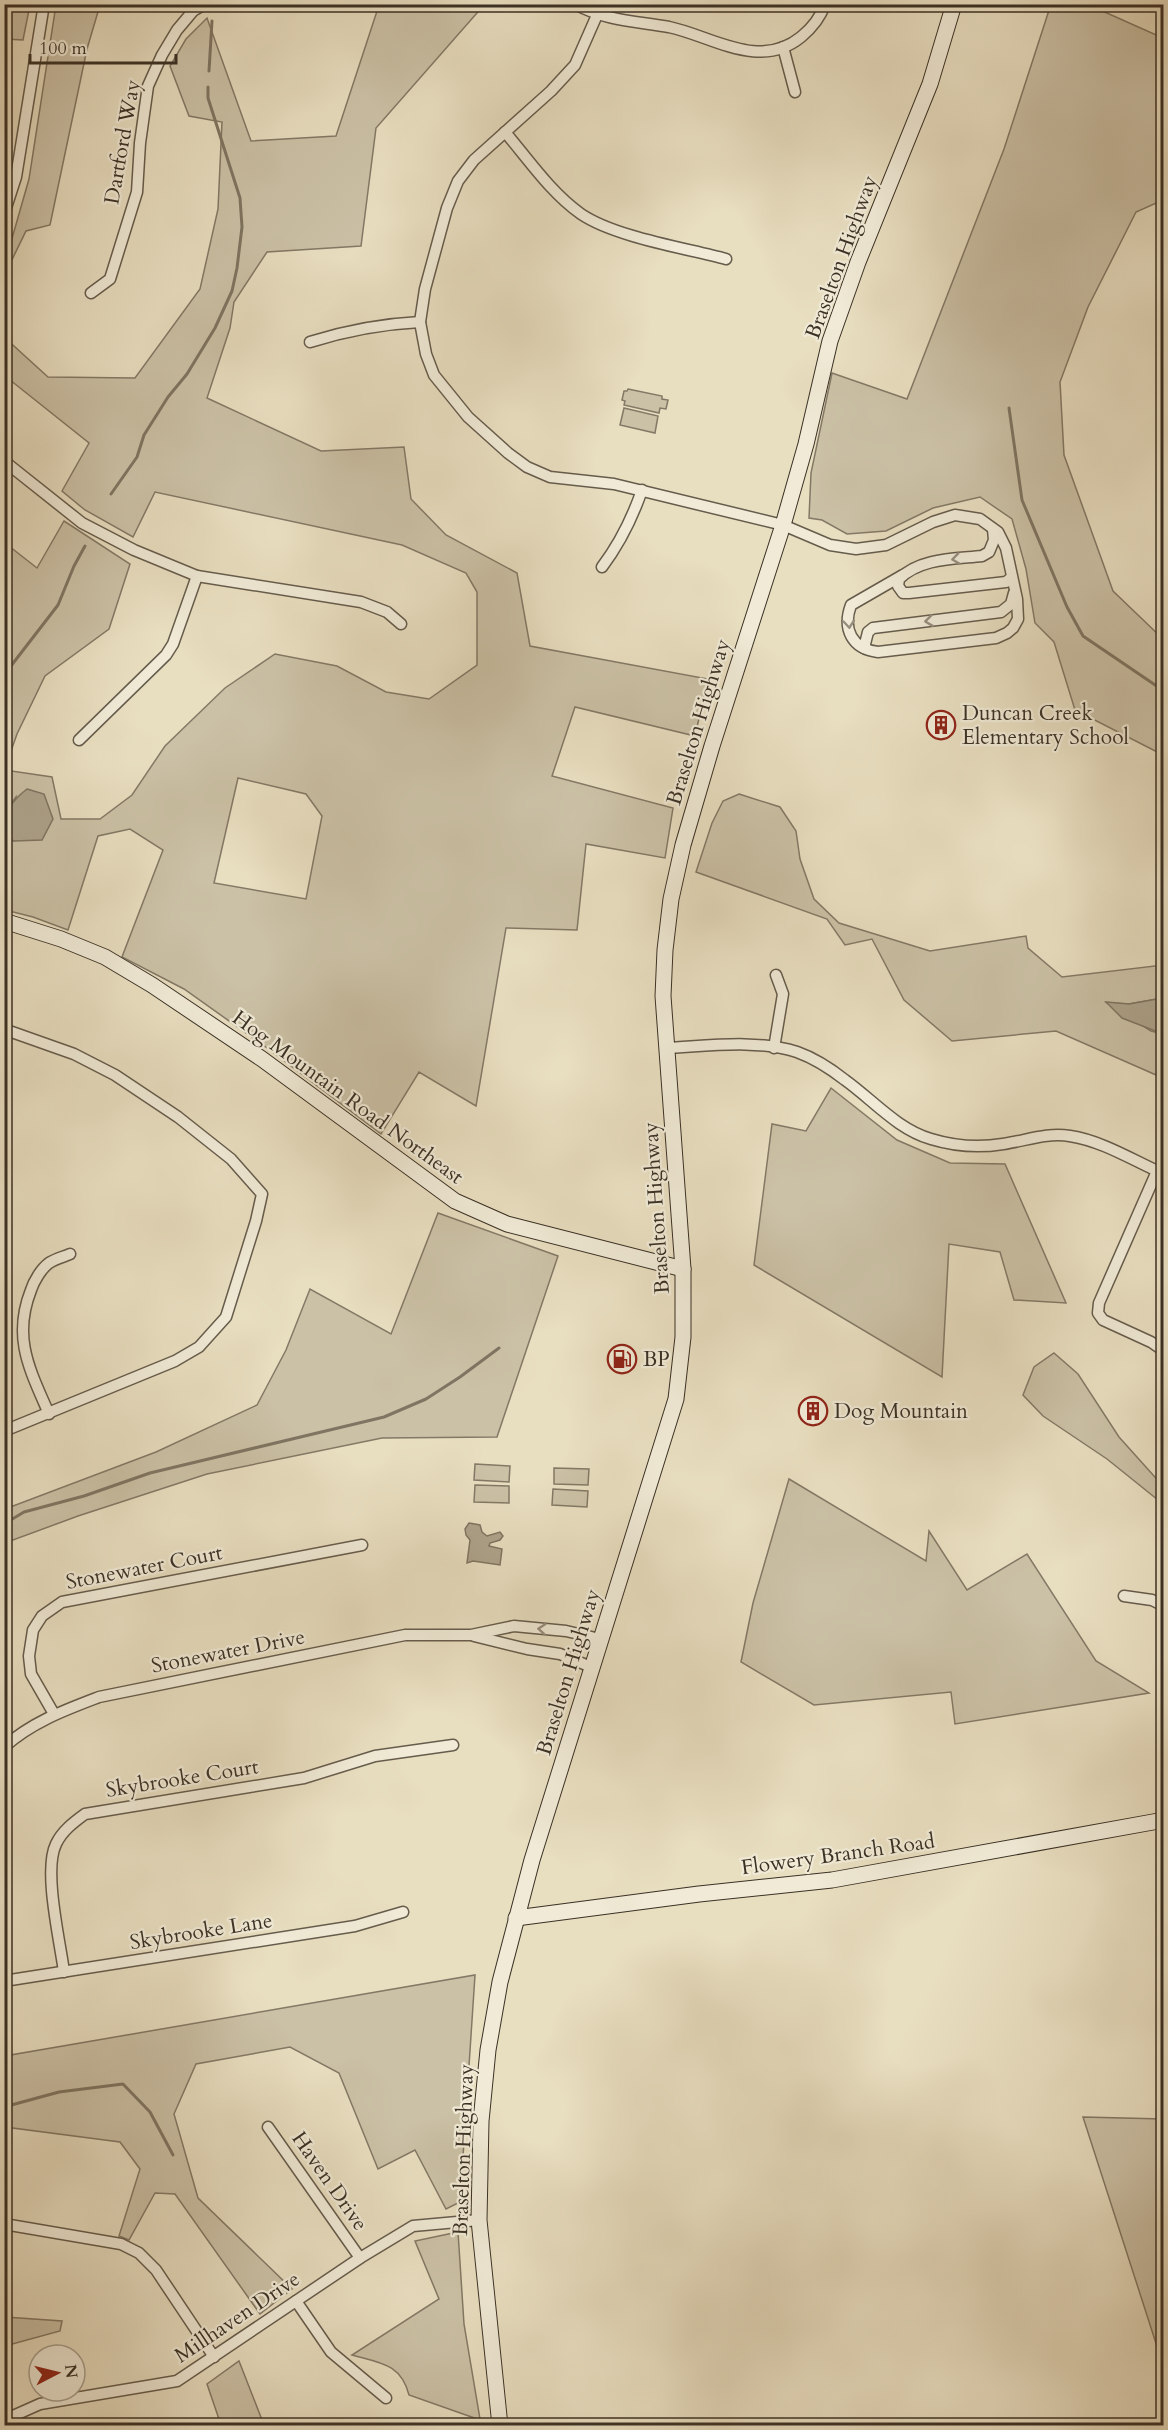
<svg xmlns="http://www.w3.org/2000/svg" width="1168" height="2430" viewBox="0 0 1168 2430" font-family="Cardo,serif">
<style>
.green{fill:#cbc1a6;stroke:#837966;stroke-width:1.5;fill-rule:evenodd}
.water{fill:#ada38b;stroke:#7f7562;stroke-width:1.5}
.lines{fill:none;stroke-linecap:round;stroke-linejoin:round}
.stream{stroke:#7f7562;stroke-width:3}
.street-casing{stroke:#665c4c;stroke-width:13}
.secondary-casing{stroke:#3b3125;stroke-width:17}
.street{stroke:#f0ead6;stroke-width:10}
.secondary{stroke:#f0ead6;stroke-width:15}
.oneway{stroke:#968e7e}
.labels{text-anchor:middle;stroke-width:4.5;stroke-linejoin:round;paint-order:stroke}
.street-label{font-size:21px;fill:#3b3125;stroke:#f0ead6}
.poi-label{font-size:21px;fill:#3b3125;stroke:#f0ead6;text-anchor:start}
</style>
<rect width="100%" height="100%" fill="#e8dec0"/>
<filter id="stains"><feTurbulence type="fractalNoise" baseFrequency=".00333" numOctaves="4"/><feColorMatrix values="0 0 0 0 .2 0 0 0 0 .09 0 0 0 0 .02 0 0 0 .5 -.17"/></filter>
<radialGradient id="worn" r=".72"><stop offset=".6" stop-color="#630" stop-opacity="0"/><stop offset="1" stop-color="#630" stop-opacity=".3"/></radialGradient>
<g class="green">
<path d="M5 4 30 5 23 40 5 39Z"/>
<path d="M1051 4 1089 5 1163 38V200L1136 212 1088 307 1060 382 1064 455 1113 591 1163 639V755L1075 710 1054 642 1035 623 1026 569 1012 519 980 497 933 508 886 531 847 534 822 520 809 518 811 473 832 373 907 399 1004 149Z"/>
<path d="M56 5H100L87 49 50 225 26 231 5 274V251L11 242 29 179Z"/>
<path d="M379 5H484L376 128 361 246 267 252 234 302 230 328 207 398 321 451 404 447 411 499 446 535 517 573 530 646 708 679 695 736 575 707 552 776 673 808 665 858 586 844 577 930 506 928 476 1106 419 1072 381 1134 263 1045 184 989 122 957 163 850 130 829 98 836 68 930 33 917 5 910V835L14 841 16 797 7 809 5 821V770L52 777 61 819H100L132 795 165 746 225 688 275 654 337 666 386 692 429 699 477 665V592L466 573 402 545 155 492 133 537 85 510 62 491 89 443 5 376 4 337 48 377 135 378 200 289 218 209 222 122 189 116 170 66 186 39 207 18 251 141 336 136ZM238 778 306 794 322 816 306 899 214 883Z"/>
<path d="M628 389 662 396V399L668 400 666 409 660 408 659 413 624 405 625 401 622 400 624 391H627Z"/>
<path d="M624 408 658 416 655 433 620 425Z"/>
<path d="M64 521 130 564 109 629 45 676 17 734 5 768V543L37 568Z"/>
<path d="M739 794 780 807 796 831 800 859 814 899 839 923 930 951 1026 936 1028 948 1062 977 1163 965V998L1129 1004 1107 1003 1151 1031 1163 1034V1078L1056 1031 952 1041 904 1000 872 939 845 945 827 919 696 872 712 823 723 801Z"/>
<path d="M831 1088 897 1140 950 1163 1005 1164 1066 1303 1014 1300 1000 1252 949 1244 942 1377 754 1265 772 1124 806 1131Z"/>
<path d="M438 1213 558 1256 497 1437 382 1438 207 1474 78 1516 5 1543V1509L156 1452 257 1405 286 1350 310 1289 391 1334Z"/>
<path d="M1054 1353 1078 1374 1119 1437 1163 1486V1504L1107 1459 1043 1416 1023 1395 1034 1367Z"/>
<path d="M475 1464 510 1466 509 1482 474 1480Z"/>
<path d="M554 1468 589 1469 588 1485 554 1484Z"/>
<path d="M789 1479 926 1561 929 1531 967 1590 1027 1554 1096 1661 1149 1693 955 1724 951 1692 814 1705 741 1662 753 1603Z"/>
<path d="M475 1485 509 1486V1503L474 1502Z"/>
<path d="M553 1489 588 1491 587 1507 552 1505Z"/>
<path d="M475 1975 460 2202 446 2209 415 2150 378 2169 339 2073 290 2047 196 2064 174 2114 198 2198 292 2289 260 2314 175 2194 155 2193 129 2240 119 2236 140 2169 120 2142 5 2127V2056Z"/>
<path d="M1083 2117 1163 2119V2365Z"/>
<path d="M458 2232 464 2324 481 2425H477L480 2420 409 2395C401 2364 381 2363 352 2355L439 2299 415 2241Z"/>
<path d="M5 2317 62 2321 60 2331 5 2346Z"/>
<path d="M239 2361 264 2425H221L207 2384Z"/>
</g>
<g class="water">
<path d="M27 789 44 794 53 819 42 840 14 841 5 835C4 813 10 802 27 789Z"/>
<path d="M1163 998V1034L1122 1018 1106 1002 1129 1004Z"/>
<path d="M469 1523 480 1525 482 1532 487 1536 500 1532 503 1536 500 1540 490 1543 489 1546 502 1549 500 1565 473 1561 467 1563 470 1540 466 1535 465 1529Z"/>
</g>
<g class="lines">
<g class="stream">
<path d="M209 71 212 21"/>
<path d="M1009 408 1022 500 1067 607 1083 636 1164 691"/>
<path d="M111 494 137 457 144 435 168 397 187 374 215 328 232 291 237 268 242 227 240 198 208 98V87"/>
<path d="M4 675 58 605 74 566 85 546"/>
<path d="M4 1524 24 1512 84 1496 150 1473 384 1417 426 1399 460 1377 499 1348"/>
<path d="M4 2107 59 2092 123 2084 150 2112 173 2155"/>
</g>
<g class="street-casing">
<g id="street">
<path d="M575 4C607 21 634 21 669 27 712 36 759 71 801 37 812 28 820 19 825 4"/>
<path d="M597 15 575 65 551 91 474 160 458 181 447 208 425 289 420 322 426 354 434 375 468 417 508 453 527 467 550 477 614 484 783 525 830 545 856 549 886 545 933 522 955 515 980 519 998 532 1006 548 1017 599 1018 619 1013 628 1007 633 996 638 878 652C852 649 842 629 851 605L903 575"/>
<path d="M783 47 795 92"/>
<path d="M505 132C528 159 551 193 581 214 615 237 685 248 726 259"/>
<path d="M4 214 16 177 44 4"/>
<path d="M91 293 110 279 137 192 140 143 148 86 162 55 177 30 193 11 205 4"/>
<path d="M310 342C348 330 380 324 420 322"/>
<path d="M4 461 82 523 134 550 197 576 361 602 387 612 401 624"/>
<path d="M993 529 994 540 989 552 982 556C954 559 920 558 899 579L898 586 903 593H909L1006 582 1011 578"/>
<path d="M602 567C620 543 632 519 642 490"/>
<path d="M864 648 868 632 873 628 1001 612 1011 604 1014 593"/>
<path d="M79 740 166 655 173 644 197 576"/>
<path d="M4 1037 9 1031 74 1054 115 1075 178 1117 231 1159 262 1194 256 1221 226 1317 199 1347 175 1361 4 1431"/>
<path d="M666 1048C708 1046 756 1039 797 1052 814 1058 831 1069 845 1080 873 1100 897 1129 931 1139 954 1146 979 1148 1003 1144 1025 1141 1047 1132 1070 1136 1103 1141 1134 1161 1164 1174"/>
<path d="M774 1048 783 994 776 975"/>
<path d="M1157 1171 1099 1303 1098 1313 1103 1320 1151 1342 1164 1351"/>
<path d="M49 1414C30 1370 12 1338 31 1290 34 1281 41 1269 49 1263 55 1259 63 1257 70 1254"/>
<path d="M1124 1596 1152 1600 1164 1606"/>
<path d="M474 1636 527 1649 560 1654 591 1667"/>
<path d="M54 1714 31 1674 29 1656 33 1630 42 1616 62 1602 362 1545"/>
<path d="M4 1747C32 1722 65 1710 99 1697L405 1635H471L514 1626 566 1631 600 1639"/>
<path d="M64 1972C60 1941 43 1870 56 1844 62 1831 74 1822 85 1814L304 1778 375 1756 453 1745"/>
<path d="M4 1981 355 1926 403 1912"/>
<path d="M268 2127 360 2258"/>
<path d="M4 2224 121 2244 139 2253 156 2270 214 2357"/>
<path d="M296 2301 331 2352 386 2398"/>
<path d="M4 2420 40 2404 177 2381 360 2258 413 2226 479 2220"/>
</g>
</g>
<g class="secondary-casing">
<g id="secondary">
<path d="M4 921 61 939 105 957 152 985 262 1059 455 1201 507 1224 683 1269"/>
<path d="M516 1918 699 1894 832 1880 1164 1820"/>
<path d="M500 2426 479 2220 481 2121 488 2050 500 1982 532 1860 676 1399 683 1337V1269L663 996 665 950 671 899 683 845 712 746 783 525 806 444 830 341 858 262 930 84 954 4"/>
</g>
</g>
<use href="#street" class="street"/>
<use href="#secondary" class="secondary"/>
</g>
<defs><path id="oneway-chevron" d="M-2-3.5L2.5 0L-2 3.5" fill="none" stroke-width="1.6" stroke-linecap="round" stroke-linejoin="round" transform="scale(1.5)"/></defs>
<g class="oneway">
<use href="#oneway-chevron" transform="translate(956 559) rotate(172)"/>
<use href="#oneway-chevron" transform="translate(929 621) rotate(173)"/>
<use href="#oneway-chevron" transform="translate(849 624) rotate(85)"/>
<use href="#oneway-chevron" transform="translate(542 1629) rotate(-175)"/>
</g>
<defs>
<g id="building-ring" transform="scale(1.5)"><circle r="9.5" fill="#f0ead6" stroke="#8f2418" stroke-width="1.5"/><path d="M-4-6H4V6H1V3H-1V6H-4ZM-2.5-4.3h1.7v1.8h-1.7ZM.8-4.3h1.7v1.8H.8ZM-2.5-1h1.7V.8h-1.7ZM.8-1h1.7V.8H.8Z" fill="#8f2418"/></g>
<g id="fuel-ring" transform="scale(1.5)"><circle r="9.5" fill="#f0ead6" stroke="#8f2418" stroke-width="1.5"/><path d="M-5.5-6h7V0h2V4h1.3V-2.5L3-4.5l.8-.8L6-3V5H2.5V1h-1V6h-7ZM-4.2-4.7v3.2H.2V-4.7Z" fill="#8f2418"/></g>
</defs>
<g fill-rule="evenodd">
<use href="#building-ring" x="941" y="725"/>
<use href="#fuel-ring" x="622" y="1359"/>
<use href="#building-ring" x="813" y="1411"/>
</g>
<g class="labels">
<g class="street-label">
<text transform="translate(122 142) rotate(-80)" y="7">Dartford Way</text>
<text transform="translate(841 257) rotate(-70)" y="7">Braselton Highway</text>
<text transform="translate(698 722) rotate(-73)" y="7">Braselton Highway</text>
<text transform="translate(348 1097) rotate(36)" y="7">Hog Mountain Road Northeast</text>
<text transform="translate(656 1208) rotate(-94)" y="7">Braselton Highway</text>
<text transform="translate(144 1567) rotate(-11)" y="7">Stonewater Court</text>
<text transform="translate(228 1651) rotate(-11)" y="7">Stonewater Drive</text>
<text transform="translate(568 1672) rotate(-73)" y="7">Braselton Highway</text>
<text transform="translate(182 1778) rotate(-9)" y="7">Skybrooke Court</text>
<text transform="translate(838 1854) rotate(-8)" y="7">Flowery Branch Road</text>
<text transform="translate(201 1931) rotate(-9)" y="7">Skybrooke Lane</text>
<text transform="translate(463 2150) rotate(-88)" y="7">Braselton Highway</text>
<text transform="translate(330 2181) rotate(55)" y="7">Haven Drive</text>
<text transform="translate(237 2317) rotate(-34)" y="7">Millhaven Drive</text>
</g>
<g class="poi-label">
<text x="962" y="720">Duncan Creek<tspan x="962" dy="24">Elementary School</tspan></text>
<text x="643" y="1366">BP</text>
<text x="834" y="1418">Dog Mountain</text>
</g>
</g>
<rect width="1168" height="2430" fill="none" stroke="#e8dec0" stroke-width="24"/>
<rect x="6" y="6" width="1156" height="2418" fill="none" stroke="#3b3125" stroke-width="3"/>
<rect x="12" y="12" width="1144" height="2406" fill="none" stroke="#3b3125" stroke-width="1.5"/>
<g transform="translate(57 2373) rotate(83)"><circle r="28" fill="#f0ead6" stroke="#a8a08f" stroke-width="1.5"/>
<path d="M0-4.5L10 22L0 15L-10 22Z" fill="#8f2418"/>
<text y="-9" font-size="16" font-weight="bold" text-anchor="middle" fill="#3b3125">N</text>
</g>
<path d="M30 54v9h146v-9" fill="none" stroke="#3b3125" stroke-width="3"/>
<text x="39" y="54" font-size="18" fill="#3b3125" stroke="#f0ead6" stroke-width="4.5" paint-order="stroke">100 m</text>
<rect width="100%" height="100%" filter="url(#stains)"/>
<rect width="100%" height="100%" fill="url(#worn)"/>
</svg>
